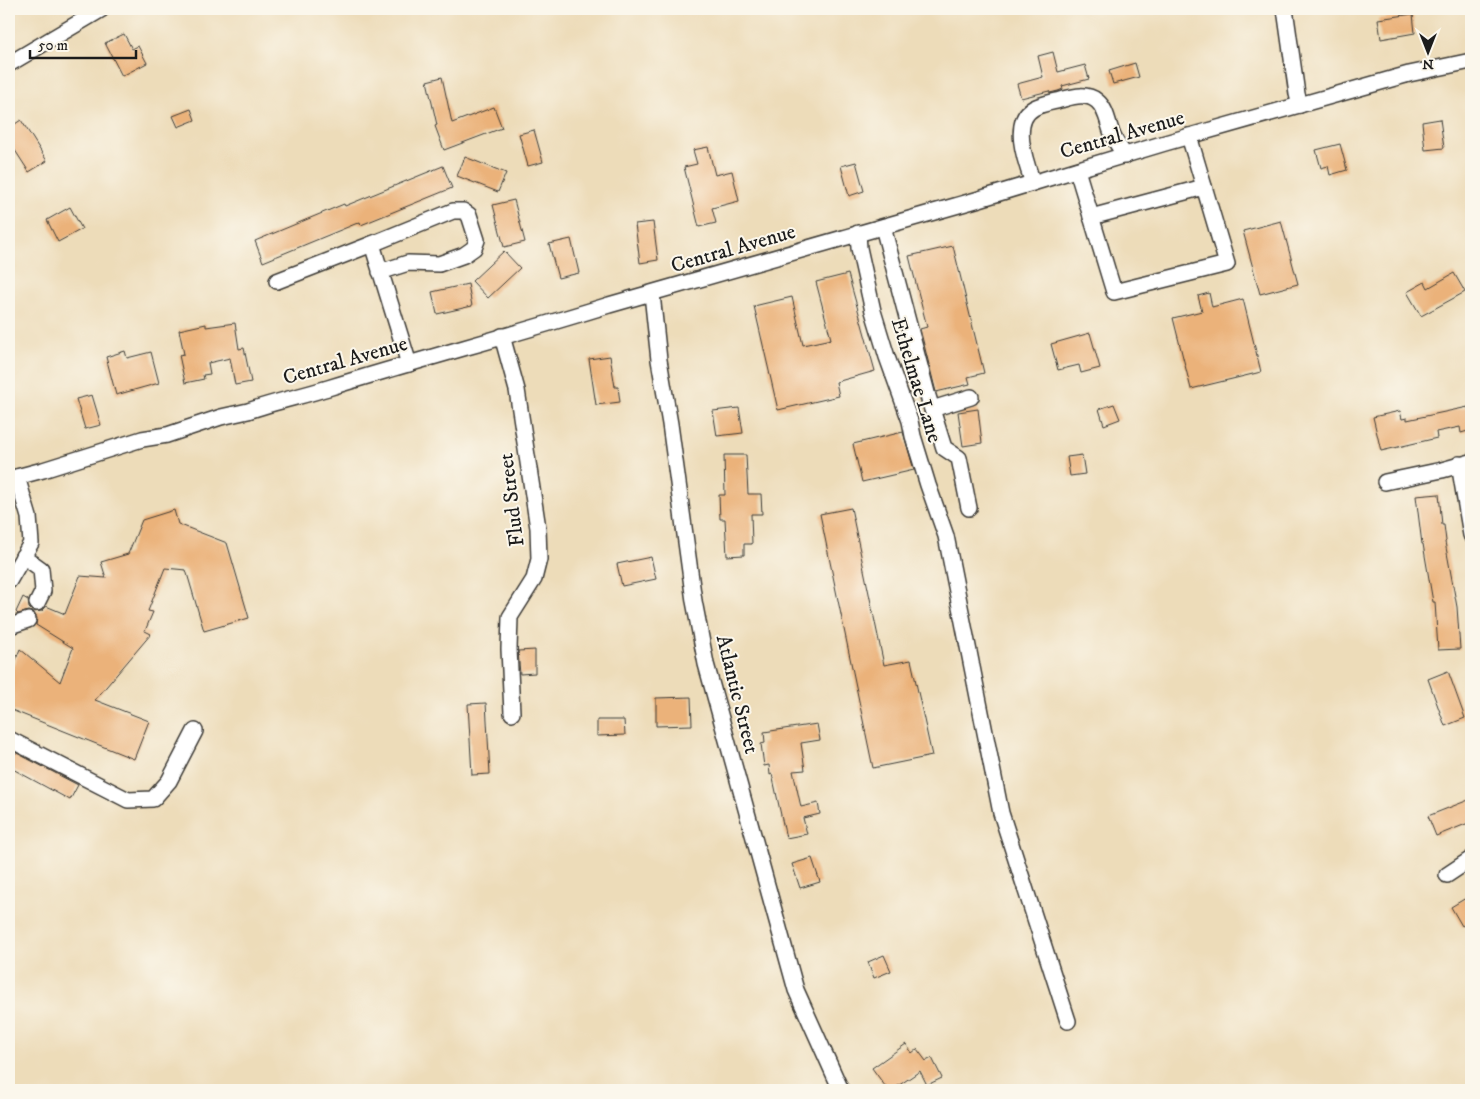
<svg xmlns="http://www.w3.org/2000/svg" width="1480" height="1099" viewBox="0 0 1480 1099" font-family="'IM FELL DW Pica',serif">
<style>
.building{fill:#ebb27a}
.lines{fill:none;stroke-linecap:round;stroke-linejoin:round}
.minor-casing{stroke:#3b3934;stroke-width:18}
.minor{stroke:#fff;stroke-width:15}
.labels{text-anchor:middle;stroke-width:4;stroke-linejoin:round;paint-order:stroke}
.street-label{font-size:21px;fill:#1c1c1c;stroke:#fbf7ec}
</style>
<rect width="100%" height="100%" fill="#fbf7ec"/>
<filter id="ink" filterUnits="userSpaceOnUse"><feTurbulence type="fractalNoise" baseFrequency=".02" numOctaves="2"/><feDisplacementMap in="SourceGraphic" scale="10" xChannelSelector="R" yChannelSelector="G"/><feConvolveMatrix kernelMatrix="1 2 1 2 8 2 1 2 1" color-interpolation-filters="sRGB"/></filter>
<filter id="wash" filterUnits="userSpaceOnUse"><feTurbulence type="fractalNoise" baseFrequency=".0096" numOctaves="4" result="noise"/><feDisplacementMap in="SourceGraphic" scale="20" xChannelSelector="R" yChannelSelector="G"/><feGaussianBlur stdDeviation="1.12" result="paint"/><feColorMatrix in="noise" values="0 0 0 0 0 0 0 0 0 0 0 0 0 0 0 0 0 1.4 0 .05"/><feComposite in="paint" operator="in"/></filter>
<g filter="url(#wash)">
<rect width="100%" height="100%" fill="#eddcb9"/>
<g id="blocks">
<g class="building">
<path d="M1413 14 1415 33 1381 39 1378 19Z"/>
<path d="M124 34 132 49 138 46 147 63 122 76 105 43Z"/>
<path d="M1053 52 1058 72 1085 65 1089 79 1062 86 1063 89 1058 91 1050 93 1049 91 1021 98 1017 84 1043 77 1038 56Z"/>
<path d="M1135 63 1139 77 1113 84 1109 71Z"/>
<path d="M442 77 452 123 494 107 502 128 444 150 435 126 437 125 427 81Z"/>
<path d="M191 109 195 120 178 127 173 116Z"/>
<path d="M1440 119 1444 148 1425 150 1422 122Z"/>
<path d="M21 120 47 161 29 172 9 141V128Z"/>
<path d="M534 130 543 162 528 166 519 134Z"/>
<path d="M1340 144 1347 170 1330 175 1328 166 1321 168 1316 150Z"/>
<path d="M708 147 715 175 732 171 739 201 712 208 716 223 699 227 684 167 697 164 693 150Z"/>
<path d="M465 157 506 173 498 192 457 176Z"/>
<path d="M856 162 864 191 849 196 841 166Z"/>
<path d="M443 166 452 188 361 225 360 222 263 262 255 241 344 204 345 206Z"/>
<path d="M514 200 525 242 504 247 493 205Z"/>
<path d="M70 207 82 229 58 242 47 220Z"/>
<path d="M1281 221 1298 284 1260 294 1243 231Z"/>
<path d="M653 222 658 260 640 263 635 224Z"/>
<path d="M571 239 579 273 558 278 549 244Z"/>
<path d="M953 246 984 373 968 377 970 384 936 392 920 329 927 327 909 256Z"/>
<path d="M504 251 520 268 488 298 472 281Z"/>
<path d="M1454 273 1465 292 1421 316 1407 292 1425 282 1428 288Z"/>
<path d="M848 274 875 371 836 382 839 396 778 410 754 306 792 297 803 345 831 339 816 282Z"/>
<path d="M468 284 472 306 437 314 432 292Z"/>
<path d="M1209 293 1212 307 1243 299 1261 372 1191 389 1173 318 1202 311 1198 296Z"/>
<path d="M235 323 239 349 244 348 251 382 235 385 230 358 208 363 210 374 203 375 204 379 185 383 179 355 184 354 179 330 206 324V327Z"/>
<path d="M1090 333 1100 368 1081 373 1079 365 1058 370 1051 344Z"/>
<path d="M125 351 127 358 151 352 159 383 116 395 106 357Z"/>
<path d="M610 356 615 387H618L620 402 596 405 589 359Z"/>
<path d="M92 395 101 425 85 429 76 399Z"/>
<path d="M1114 404 1120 419 1104 425 1099 409Z"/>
<path d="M1468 407 1471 430 1461 433 1460 427 1436 432 1437 438 1381 451 1373 417 1400 411 1402 419 1407 418V420Z"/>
<path d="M739 408 743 433 717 436 713 411Z"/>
<path d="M978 409 982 443 963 446 958 412Z"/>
<path d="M903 432 914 470 862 482 853 444Z"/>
<path d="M724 455H746L748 494H761L762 514H751L752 544H744V555L727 556 725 519H720L719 495H725Z"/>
<path d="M1082 455 1085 474 1070 476 1067 457Z"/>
<path d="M1439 494 1442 525H1444L1446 541 1445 542 1457 607 1460 649 1438 650 1435 602H1433L1423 544H1422L1416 496Z"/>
<path d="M851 508 884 665 911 660 932 756 873 768 820 514Z"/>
<path d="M174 510 178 524 227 543 249 618 204 631 186 570 165 568 148 611 153 612 145 631 151 634 95 700 149 721 134 759 9 709V677L20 649 60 682 73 648 36 625 37 618 34 613 29 611 18 614 16 612 23 597 28 600 29 608 33 612 42 611 46 606 65 614 80 576 106 578 101 562 128 554 142 520Z"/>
<path d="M651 557 656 579 622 586 617 564Z"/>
<path d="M535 650V673L520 674 518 651Z"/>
<path d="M1448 671 1465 718 1445 726 1428 679Z"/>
<path d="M691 697 692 725 656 726V698Z"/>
<path d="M486 703 490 774 472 775 468 704Z"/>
<path d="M597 720H624L625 735 597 736Z"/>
<path d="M817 724 820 740 801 743 805 770 793 771 801 807 818 803 820 814 803 818 807 834 786 838 772 774 770 775 769 765 764 766 761 744 765 743 764 732Z"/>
<path d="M9 749 78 785 70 800 9 767Z"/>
<path d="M1471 799V822L1436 836 1428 816Z"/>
<path d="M812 858 820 882 800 888 792 864Z"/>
<path d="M1471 895V921L1462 926 1451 907Z"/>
<path d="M884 955 891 971 874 978 868 962Z"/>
<path d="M906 1044 912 1053 917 1049 926 1061 932 1058 942 1078 927 1085 920 1071 892 1090H888L872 1068Z"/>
</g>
</g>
</g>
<g filter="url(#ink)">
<use href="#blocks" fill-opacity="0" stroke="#3b3934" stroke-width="1"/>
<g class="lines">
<g class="minor-casing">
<g id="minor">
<path d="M1285 9 1297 94 1300 105"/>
<path d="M9 64 102 9"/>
<path d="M1077 170 1114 292 1227 264 1189 136"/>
<path d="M1033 183C1026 163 1010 121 1034 108 1043 103 1055 102 1064 99 1075 96 1087 93 1097 101 1107 109 1108 125 1113 136 1116 143 1121 149 1125 156"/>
<path d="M1091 217 1204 187"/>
<path d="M883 227 927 393 944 448 959 458 969 508"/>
<path d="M858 233 859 248 873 311 887 357 910 421 913 436 928 485 946 536 1001 813 1068 1021"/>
<path d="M380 272 408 263 439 264 464 255 474 248 477 240 469 215 463 211H453L372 244 409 364"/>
<path d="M277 281 372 244"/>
<path d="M652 294 659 360 670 424 694 601 706 664 796 990 841 1090"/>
<path d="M502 336 517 390 538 528 539 559 534 579 510 617 509 649 512 713"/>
<path d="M932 409 971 397"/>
<path d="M1459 464 1471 535"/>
<path d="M9 479 43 470 142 439 167 435 221 417 248 411C274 402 302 396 328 388 422 359 516 334 609 305L976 200 1165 143 1409 74 1471 61"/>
<path d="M1385 482 1442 470 1471 462"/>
<path d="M23 556 41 569 43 591 37 603"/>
<path d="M9 581 31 543 29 517 17 477"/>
<path d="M9 624 13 625 28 620"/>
<path d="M9 739 128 800 153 799 169 781 195 731"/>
<path d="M1447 875 1471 859"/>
</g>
</g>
<use href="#minor" class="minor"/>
</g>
</g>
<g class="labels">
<g class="street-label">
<text transform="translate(1122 134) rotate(-16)" y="7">Central Avenue</text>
<text transform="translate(733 248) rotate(-16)" y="7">Central Avenue</text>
<text transform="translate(345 360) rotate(-16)" y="7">Central Avenue</text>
<text transform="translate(917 380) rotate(73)" y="7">Ethelmae Lane</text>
<text transform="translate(511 500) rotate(-97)" y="7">Flud Street</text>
<text transform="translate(738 694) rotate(76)" y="7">Atlantic Street</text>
</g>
</g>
<rect width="1480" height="1099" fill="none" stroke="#fbf7ec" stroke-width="30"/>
<g transform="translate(1428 52) rotate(180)" stroke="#fbf7ec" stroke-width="4" paint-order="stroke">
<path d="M0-4L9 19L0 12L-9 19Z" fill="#1c1c1c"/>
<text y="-8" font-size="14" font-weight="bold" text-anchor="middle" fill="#1c1c1c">N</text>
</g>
<path d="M30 50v8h106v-8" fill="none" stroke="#1c1c1c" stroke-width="2.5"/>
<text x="38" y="50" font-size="15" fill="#1c1c1c" stroke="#fbf7ec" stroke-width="4" paint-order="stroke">50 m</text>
</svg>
